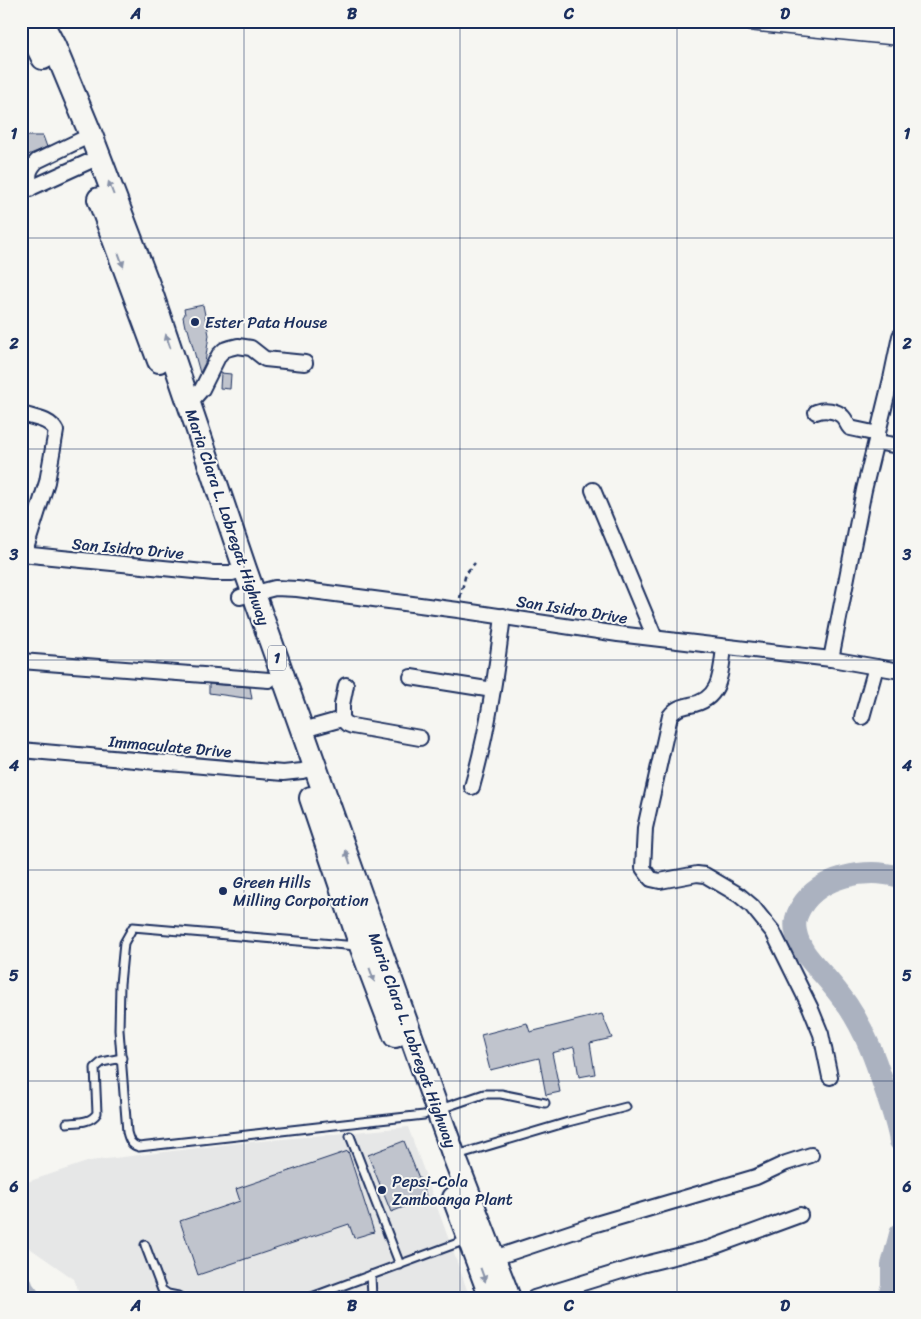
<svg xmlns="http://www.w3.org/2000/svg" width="921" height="1319" viewBox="0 0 921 1319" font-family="Sriracha,sans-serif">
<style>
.built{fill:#e6e7e7}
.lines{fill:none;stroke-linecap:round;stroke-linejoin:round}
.river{stroke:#abb2c0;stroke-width:22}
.building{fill:#c0c4cd;stroke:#1b2f5e}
.service-casing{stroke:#1b2f5e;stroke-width:11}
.minor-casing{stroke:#1b2f5e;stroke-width:18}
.tertiary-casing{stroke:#1b2f5e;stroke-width:21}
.trunk-casing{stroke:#1b2f5e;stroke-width:26}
.path{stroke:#1b2f5e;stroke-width:2.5;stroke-dasharray:5 4;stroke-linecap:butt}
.service{stroke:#f6f6f2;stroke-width:7}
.minor{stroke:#f6f6f2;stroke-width:14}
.tertiary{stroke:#f6f6f2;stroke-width:18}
.trunk{stroke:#f6f6f2;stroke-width:22}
.oneway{fill:#8892a8}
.grid{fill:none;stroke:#1b2f5e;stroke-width:1;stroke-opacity:0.55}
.poi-dot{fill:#1b2f5e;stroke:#f6f6f2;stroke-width:2}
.labels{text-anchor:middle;stroke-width:4;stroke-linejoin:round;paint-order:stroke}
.shield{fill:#f6f6f2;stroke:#5d6b8a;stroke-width:1}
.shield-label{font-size:15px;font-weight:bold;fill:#1b2f5e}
.poi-label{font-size:16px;fill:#1b2f5e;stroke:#f6f6f2;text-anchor:start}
.street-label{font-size:16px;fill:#1b2f5e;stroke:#f6f6f2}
.neatline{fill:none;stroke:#1b2f5e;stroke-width:2}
.grid-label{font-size:16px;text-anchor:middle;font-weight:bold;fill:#1b2f5e}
</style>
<rect width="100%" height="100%" fill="#f6f6f2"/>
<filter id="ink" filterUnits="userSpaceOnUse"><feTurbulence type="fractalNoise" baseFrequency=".02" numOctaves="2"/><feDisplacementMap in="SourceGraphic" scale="10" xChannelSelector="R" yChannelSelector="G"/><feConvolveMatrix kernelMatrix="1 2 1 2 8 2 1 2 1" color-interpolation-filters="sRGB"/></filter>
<g filter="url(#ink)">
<path class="built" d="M408 1127 470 1298H81L74 1279 21 1242V1184L90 1161 239 1143Z"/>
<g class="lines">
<g class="river">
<path d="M900 877C866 867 820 876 801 907 796 916 794 922 796 932 800 954 819 968 832 985 838 992 843 999 848 1006 866 1033 875 1059 885 1089 891 1107 897 1123 900 1141"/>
<path d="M21 1283 23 1289 30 1298"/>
<path d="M888 1298 892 1286V1265L900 1234"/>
</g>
</g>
<g class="building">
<path d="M21 136H43L47 147 21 158Z"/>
<path d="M203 305 209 335 205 363 200 373 188 329 185 327 183 317 185 314 184 309Z"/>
<path d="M221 373 231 374 230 389 220 388Z"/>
<path d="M209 684 250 687 252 699 209 693Z"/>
<path d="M602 1014 612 1038 590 1043 595 1074 579 1077 574 1047 552 1053 560 1092 546 1095 539 1058 490 1070 481 1035 527 1023 530 1032Z"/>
<path d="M404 1141 427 1198 391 1212 368 1155Z"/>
<path d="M348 1151 374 1232 354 1238 349 1224 198 1275 180 1221 240 1201 236 1189Z"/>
</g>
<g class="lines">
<g class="service-casing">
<g id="service">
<path d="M357 946 133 927 124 943 120 984 119 1030 127 1132C129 1140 131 1145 139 1147L424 1115"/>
<path d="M440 1109 484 1094H501L545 1103"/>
<path d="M67 1123C78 1122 91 1123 97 1113L95 1068 102 1062 122 1058"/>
<path d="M350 1136 400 1265"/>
<path d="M457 1155 568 1122 626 1107"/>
<path d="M145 1245 162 1290 168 1294 178 1296 179 1298"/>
<path d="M371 1275 372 1298"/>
<path d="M309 1298 466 1240"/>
</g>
</g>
<g class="minor-casing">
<g id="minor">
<path d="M30 189C29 176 27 171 37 161L91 135"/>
<path d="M22 192 99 157"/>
<path d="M189 404 202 389 219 355 224 350 230 348 238 346 251 348 265 359 305 363"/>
<path d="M816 412C824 409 837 410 843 417 846 420 847 425 850 428L878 434"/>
<path d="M22 414C34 418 50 419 56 431L47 482 24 555"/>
<path d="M876 442 900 446"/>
<path d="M593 490 655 638"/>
<path d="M21 554 214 573H232L245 569"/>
<path d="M240 597 275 588 297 589 458 610 618 634 831 659 900 671"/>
<path d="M724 647C721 673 721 700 690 705 681 707 676 708 670 716L645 828 643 868 651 879 660 881 697 874 705 875 739 895 752 906 773 932 810 1007 821 1034 830 1077"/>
<path d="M831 659 864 490 891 379 900 336"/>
<path d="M21 661 269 680"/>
<path d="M411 677 493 690"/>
<path d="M862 717 876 667"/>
<path d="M342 719V705L346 685"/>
<path d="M303 730 342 719 347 724 352 726 420 738"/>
<path d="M21 750 283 773 302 771 316 767"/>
<path d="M472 787C488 731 496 674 503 616"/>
<path d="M494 1258 596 1224 756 1177 786 1163 811 1155"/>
<path d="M534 1298 641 1265 710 1248 800 1215"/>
</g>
</g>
<g class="tertiary-casing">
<path id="tertiary" d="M749 21 900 36"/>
</g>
<g class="trunk-casing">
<g id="trunk">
<path d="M41 21 54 46 91 135 151 292 245 569 377 941 454 1156 509 1298"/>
<path d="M21 23 32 36 43 58"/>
<path d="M99 199 159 361"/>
<path d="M311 798 361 946 395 1036"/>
<path d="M454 1198 491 1298"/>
</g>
</g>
<path class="path" d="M460 598 466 573 475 563"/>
<use href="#service" class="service"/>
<use href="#minor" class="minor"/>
<use href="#tertiary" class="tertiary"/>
<use href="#trunk" class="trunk"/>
</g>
<defs><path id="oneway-solid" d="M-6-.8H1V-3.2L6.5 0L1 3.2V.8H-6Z" transform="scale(1.25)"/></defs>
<g class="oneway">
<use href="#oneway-solid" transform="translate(111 188) rotate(-111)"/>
<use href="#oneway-solid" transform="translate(121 260) rotate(70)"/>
<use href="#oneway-solid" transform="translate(168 341) rotate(-109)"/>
<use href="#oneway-solid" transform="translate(348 857) rotate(-109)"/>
<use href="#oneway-solid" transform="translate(372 975) rotate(70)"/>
<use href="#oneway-solid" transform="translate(483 1275) rotate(70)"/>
</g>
</g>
<path class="grid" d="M244 21V1298M460 21V1298M677 21V1298M21 238H900M21 449H900M21 660H900M21 870H900M21 1081H900"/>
<g class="poi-dot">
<circle cx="195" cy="322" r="5"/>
<circle cx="223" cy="891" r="5"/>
<circle cx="382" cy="1190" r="5"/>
</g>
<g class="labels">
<rect class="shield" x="268" y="645.5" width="18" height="25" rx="4"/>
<g class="shield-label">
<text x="277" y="663">1</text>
</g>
<g class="poi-label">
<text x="205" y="328">Ester Pata House</text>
<text x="233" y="888">Green Hills<tspan x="233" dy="18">Milling Corporation</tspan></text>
<text x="392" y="1187">Pepsi-Cola<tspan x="392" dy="18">Zamboanga Plant</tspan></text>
</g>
<g class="street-label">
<text transform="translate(228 517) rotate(71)" y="6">Maria Clara L. Lobregat Highway</text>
<text transform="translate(128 548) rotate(5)" y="6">San Isidro Drive</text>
<text transform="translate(572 609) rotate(9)" y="6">San Isidro Drive</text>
<text transform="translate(170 746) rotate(5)" y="6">Immaculate Drive</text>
<text transform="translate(413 1040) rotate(70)" y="6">Maria Clara L. Lobregat Highway</text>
</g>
</g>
<rect width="921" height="1319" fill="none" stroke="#f6f6f2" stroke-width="55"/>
<rect x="28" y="28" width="866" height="1264" class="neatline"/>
<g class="grid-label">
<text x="136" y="19">A</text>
<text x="352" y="19">B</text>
<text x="569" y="19">C</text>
<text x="785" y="19">D</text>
<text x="14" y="139">1</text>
<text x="907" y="139">1</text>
<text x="14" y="349">2</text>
<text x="907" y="349">2</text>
<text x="14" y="560">3</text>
<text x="907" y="560">3</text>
<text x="14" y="771">4</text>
<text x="907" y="771">4</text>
<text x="14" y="981">5</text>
<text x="907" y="981">5</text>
<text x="14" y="1192">6</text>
<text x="907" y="1192">6</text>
<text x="136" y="1311">A</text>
<text x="352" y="1311">B</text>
<text x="569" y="1311">C</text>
<text x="785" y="1311">D</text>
</g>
</svg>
